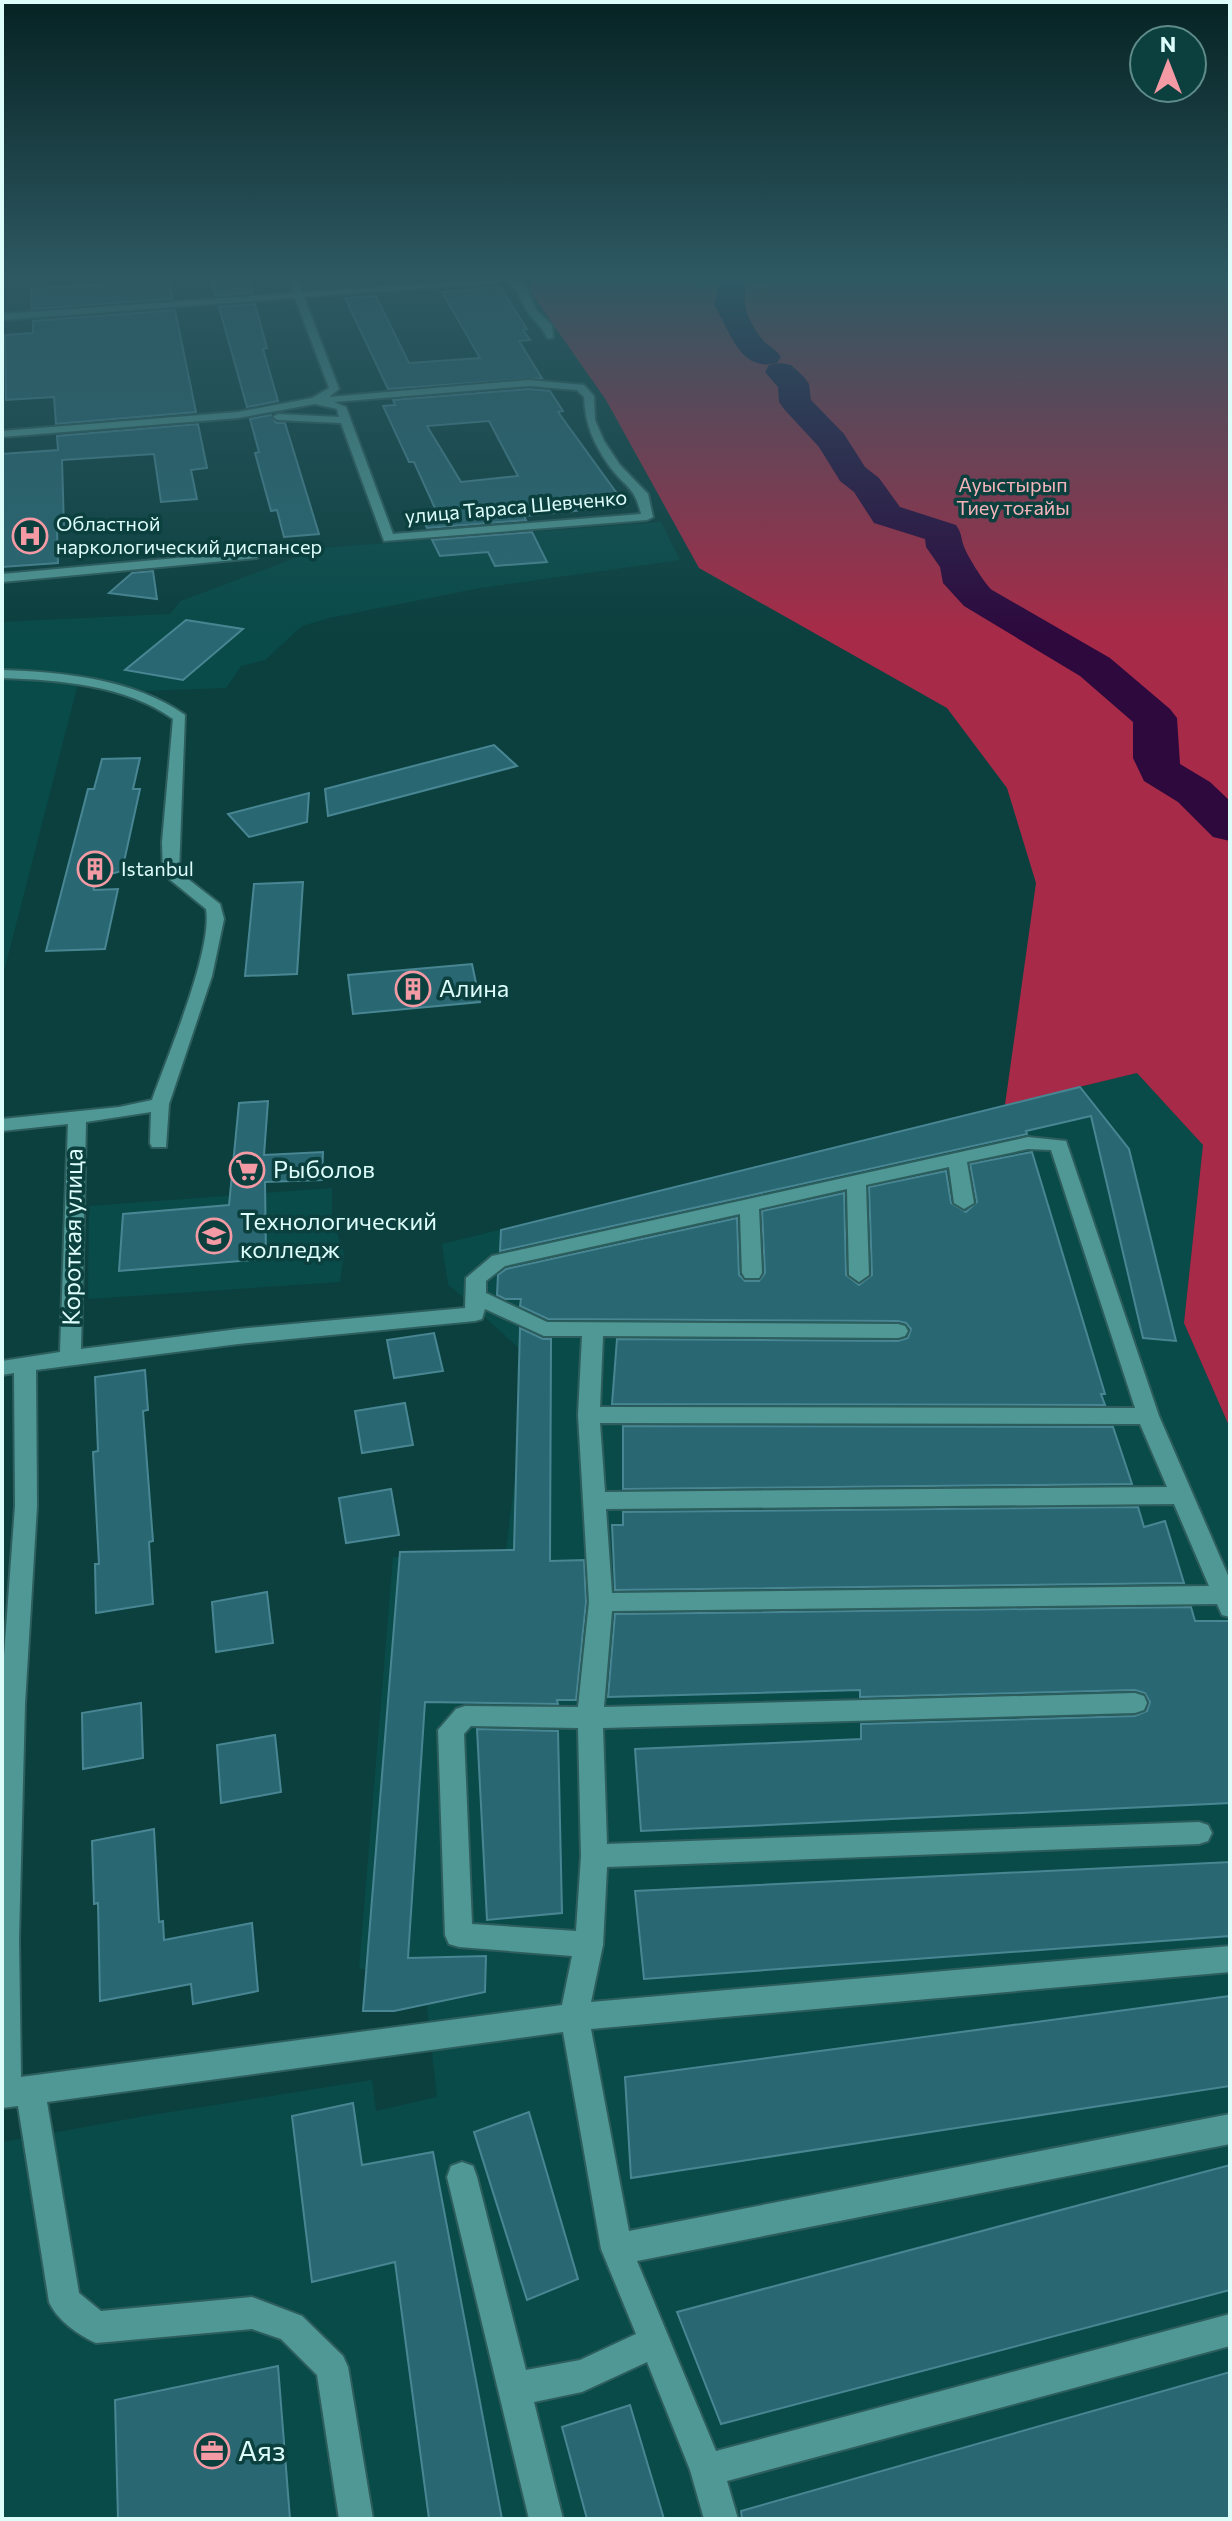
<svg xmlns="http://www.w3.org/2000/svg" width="1232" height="2521" viewBox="0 0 1232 2521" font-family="Commissioner,sans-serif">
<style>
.built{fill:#094b49}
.forest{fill:#a72b48}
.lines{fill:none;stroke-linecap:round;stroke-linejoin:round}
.river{fill:#2d093e;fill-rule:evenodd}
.building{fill:#296873;stroke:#498693;stroke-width:2;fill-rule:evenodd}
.minor-casing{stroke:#2d5e5d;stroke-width:4}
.minor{fill:#509895;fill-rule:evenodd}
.labels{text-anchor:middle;stroke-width:7;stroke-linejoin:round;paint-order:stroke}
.far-park-label{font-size:20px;fill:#f5b4ba;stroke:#0b403f}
.far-street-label{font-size:20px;fill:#ddfdfb;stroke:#0b403f}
.far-poi-label{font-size:20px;fill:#ddfdfb;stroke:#0b403f;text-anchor:start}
.poi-label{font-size:24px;fill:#ddfdfb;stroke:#0b403f;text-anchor:start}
.street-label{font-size:24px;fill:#ddfdfb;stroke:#0b403f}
.near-poi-label{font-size:28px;fill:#ddfdfb;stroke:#0b403f;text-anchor:start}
</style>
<rect width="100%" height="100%" fill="#0b403f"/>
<g class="built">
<path d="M661 522 680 560 480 588 329 618 302 626 265 660 241 666 226 688 139 691 80 676 2 979V622L170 614 181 601 322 548Z"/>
<path d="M1137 1073 1203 1145 1184 1323 1230 1428V2519H2V2142L145 2116 372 2080 376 2111 437 2097 425 1988 359 1968 393 1557 506 1551 530 1358 448 1284 442 1244Z"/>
<path d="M332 1188V1218L344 1254 340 1282 88 1299 89 1206Z"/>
</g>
<path class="forest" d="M535 280H692L697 287 817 280H1230V1428L1184 1323 1203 1145 1137 1073 1005 1105 1036 883 1007 788 947 708 699 568 606 400 529 290Z"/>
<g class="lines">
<g class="river">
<path d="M719 280H750C737 299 749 322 762 339 768 346 776 349 781 357L777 363C739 373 730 329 714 305Z"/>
<path d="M780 363 791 365 804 377 809 384 811 400 844 434 865 467 879 478 900 507 956 525C961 532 961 536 963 544 966 554 984 583 992 590L1110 658 1170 709 1177 718 1180 764 1210 782 1230 801V841L1213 837 1178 802 1144 781 1133 758V722L1080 676 964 606 943 583 940 567 926 547 925 539 874 523 854 492 840 481 819 447 784 409 779 402 778 387 765 372 769 365Z"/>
</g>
</g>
<g class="building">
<path d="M169 280 173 299 32 309 31 289Z"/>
<path d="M211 280H247L252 293 215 296Z"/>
<path d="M500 287 527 329 523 330 530 340 519 341 542 378 388 389 345 298 376 296 409 363 480 358 442 292Z"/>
<path d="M255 304 267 348 263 349 278 401 247 407 219 307Z"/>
<path d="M175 310 196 412 56 424 54 397 6 400 5 335 33 333V321Z"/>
<path d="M529 389 550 391 563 411 558 412 626 506 524 516 526 520 427 528 421 516 438 515 414 462H409L383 406 395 405 393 400ZM489 421 518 476 461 482 427 426Z"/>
<path d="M271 415 276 423H285L319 534 284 537 277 510 271 511 255 453 259 452 250 419Z"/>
<path d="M198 424 207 468 191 470 197 499 161 502 154 454 62 460 64 528 57 529 58 563 2 567V454L58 450 57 436Z"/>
<path d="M532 532 547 562 495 566 488 552 440 556 432 540Z"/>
<path d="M153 571 157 599 109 593 132 573Z"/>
<path d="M186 620 243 629 183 680 125 670Z"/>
<path d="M494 745 517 766 328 816 325 789Z"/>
<path d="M140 758 133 789H140L122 871 92 879 94 890 118 889 105 949 46 951 88 789H94L102 759Z"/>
<path d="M309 793 307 822 249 837 228 814Z"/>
<path d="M303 882 297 974 245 976 254 884Z"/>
<path d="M472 964 480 1002 353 1014 348 975Z"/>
<path d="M1080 1087 1129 1149 1176 1341 1143 1338 1091 1116 1026 1131 1027 1134 500 1251 501 1230Z"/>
<path d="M268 1101 264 1155 323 1152 322 1180 265 1182 266 1259 119 1271 123 1214 229 1205 239 1103Z"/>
<path d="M1032 1152 1105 1394H1101L1105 1405 612 1404 617 1339 898 1341 908 1338 911 1329 906 1323 898 1321 548 1319 520 1306 521 1299H505L497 1295 498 1275 506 1269 737 1218 739 1275 745 1281H759L765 1273 762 1211 844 1193 846 1275 859 1285 872 1275 869 1187 946 1171 951 1203 966 1212 977 1202 970 1164Z"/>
<path d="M520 1328 543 1339H551L550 1561 584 1560 586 1602 576 1700H557L558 1704 425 1702 408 1958 486 1956 485 1992 394 2011H363L400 1552 514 1550Z"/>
<path d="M434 1333 443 1371 394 1378 387 1340Z"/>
<path d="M145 1370 148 1410 143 1411 153 1541 149 1542 153 1604 96 1613 95 1564H99L93 1452 98 1451 95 1377Z"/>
<path d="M405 1403 413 1445 362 1453 355 1411Z"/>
<path d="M623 1426 1113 1427 1132 1484 623 1489Z"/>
<path d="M391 1489 399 1535 346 1543 339 1498Z"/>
<path d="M1138 1507 1144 1527 1165 1521 1184 1583 615 1590 612 1525H623V1512Z"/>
<path d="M267 1592 273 1643 216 1652 212 1602Z"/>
<path d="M1191 1607 1195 1621H1230V1803L641 1831 635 1749 861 1739V1724L1135 1716 1147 1711 1150 1702 1145 1693 1135 1690 860 1697V1690L608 1697 615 1614Z"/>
<path d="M141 1703 143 1758 83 1769 82 1713Z"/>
<path d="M477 1729 558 1731 562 1913 487 1920Z"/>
<path d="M275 1735 281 1792 221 1803 217 1745Z"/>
<path d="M154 1829 159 1922 163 1921 164 1940 252 1923 258 1991 193 2004 191 1984 100 2001 98 1903 94 1904 92 1841Z"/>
<path d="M1230 1862V1936L644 1979 635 1891Z"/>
<path d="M1230 1996V2086L631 2178 625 2077Z"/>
<path d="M353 2103 362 2165 433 2152 502 2519H429L395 2262 312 2282 292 2116Z"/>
<path d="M529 2112 578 2279 527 2300 474 2132Z"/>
<path d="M1230 2165V2290L721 2424 677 2312Z"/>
<path d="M278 2366 290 2519H118L115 2400Z"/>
<path d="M1230 2372V2519H742L741 2511Z"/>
<path d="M630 2405 664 2519H587L562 2427Z"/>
</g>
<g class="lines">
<g class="minor-casing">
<g id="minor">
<path d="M289 280H297L302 292 501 280 497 283 304 297 339 389 329 397 529 380 584 385 594 396 595 420 604 441 620 465 648 494 653 517 647 520 384 541 341 423 278 420 273 417 278 414 339 417 337 409 315 404 238 418 2 437V431L238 412 312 398 329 388 295 298 2 320V314L293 293ZM529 386 577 390 584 397C585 424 594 445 610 467 626 488 635 487 641 514L393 534 346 407 334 402Z"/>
<path d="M507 280H517L525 285 536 310 552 325 553 338H547C541 324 535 323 528 312 518 297 521 293 507 280Z"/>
<path d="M253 551 259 555 257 558 2 582V574Z"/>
<path d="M2 670C63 672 134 679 185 715L179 872 220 904 224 919 212 976 169 1104 166 1147H152L150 1143 151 1112 86 1122 81 1349 238 1329 465 1308 466 1278 492 1256 1028 1137 1066 1141 1159 1416 1230 1580V1617L1222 1615 1217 1604 612 1611 604 1707 1135 1693 1144 1696 1147 1703 1144 1710 1135 1713 603 1728 607 1844 1199 1822 1208 1825 1212 1833 1208 1841 1199 1844 607 1867 603 1945 591 2002 1230 1946V1972L591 2029 629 2231 1230 2114V2144L637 2261 716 2451 1230 2314V2346L727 2481 738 2519H704L690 2470 647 2362 582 2392 534 2402 563 2519H529L447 2177 451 2166 462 2162 473 2166 477 2177 526 2370 580 2360 636 2334 601 2249 563 2032 47 2102 79 2293 101 2311 252 2297 302 2316 343 2356 348 2367 373 2519H339L317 2375 281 2339 252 2329 96 2343C78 2335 57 2320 49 2302L18 2106 2 2108V1683L15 1506 14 1373 2 1375V1361L60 1352 68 1124 2 1131V1119L119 1107 152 1100C167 1057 213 950 206 909L163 874 162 842 173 719C126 685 59 680 2 678ZM1028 1149 1051 1150 1135 1408 600 1407 603 1336 898 1338 905 1336 908 1331 905 1326 898 1324 547 1322 486 1293V1281L505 1266 740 1214 742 1273 745 1278H759L762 1273 759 1209 847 1189 849 1275 859 1282 869 1275 866 1185 949 1167 954 1203 964 1209 974 1203 967 1162ZM485 1309 544 1336H582L578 1415 589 1602 578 1707 465 1706 456 1709 438 1730 445 1935 449 1944 459 1947 572 1956 562 2005 21 2077 19 1939 25 1704 37 1506 36 1370 238 1344 475 1321 482 1319ZM600 1423 1140 1424 1167 1487 605 1492ZM1174 1504 1209 1586 612 1593 606 1509ZM471 1726 578 1728 581 1856 576 1931 472 1924 464 1734Z"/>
</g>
</g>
<use href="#minor" class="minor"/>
</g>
<linearGradient id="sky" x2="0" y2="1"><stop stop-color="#062323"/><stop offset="0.44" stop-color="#2e5963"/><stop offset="1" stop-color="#2e5963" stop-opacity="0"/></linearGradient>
<rect width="1232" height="633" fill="url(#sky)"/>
<defs>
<g id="hospital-ring" transform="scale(1.8)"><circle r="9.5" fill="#0b403f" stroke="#f49aa5" stroke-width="1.5"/><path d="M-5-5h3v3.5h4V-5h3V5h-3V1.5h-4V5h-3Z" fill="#f49aa5"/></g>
<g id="building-ring" transform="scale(1.8)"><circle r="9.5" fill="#0b403f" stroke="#f49aa5" stroke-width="1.5"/><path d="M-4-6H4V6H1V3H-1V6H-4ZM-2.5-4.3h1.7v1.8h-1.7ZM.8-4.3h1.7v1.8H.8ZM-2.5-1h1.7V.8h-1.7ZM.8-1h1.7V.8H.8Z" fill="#f49aa5"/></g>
<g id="supermarket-ring" transform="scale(1.8)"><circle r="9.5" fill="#0b403f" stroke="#f49aa5" stroke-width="1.5"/><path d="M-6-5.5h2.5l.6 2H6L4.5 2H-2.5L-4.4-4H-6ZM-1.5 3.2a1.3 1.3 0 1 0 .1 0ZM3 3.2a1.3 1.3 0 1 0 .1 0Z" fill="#f49aa5"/></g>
<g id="university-ring" transform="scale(1.8)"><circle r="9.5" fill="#0b403f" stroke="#f49aa5" stroke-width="1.5"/><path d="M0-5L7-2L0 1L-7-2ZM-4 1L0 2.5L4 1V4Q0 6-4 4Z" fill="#f49aa5"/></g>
<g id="office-ring" transform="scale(1.8)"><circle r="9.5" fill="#0b403f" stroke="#f49aa5" stroke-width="1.5"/><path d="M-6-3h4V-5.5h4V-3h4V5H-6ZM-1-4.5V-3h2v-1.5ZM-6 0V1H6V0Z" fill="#f49aa5"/></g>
</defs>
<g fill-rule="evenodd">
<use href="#hospital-ring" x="30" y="536"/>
<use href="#building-ring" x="95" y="869"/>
<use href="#building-ring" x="413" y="989"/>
<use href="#supermarket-ring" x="247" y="1170"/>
<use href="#university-ring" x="214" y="1236"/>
<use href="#office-ring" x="212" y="2451"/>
</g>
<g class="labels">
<g class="far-park-label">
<text x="1013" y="492">Ауыстырып<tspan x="1013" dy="23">Тиеу тоғайы</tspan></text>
</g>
<g class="far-street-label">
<text transform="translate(516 507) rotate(-5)" y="7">улица Тараса Шевченко</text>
</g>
<g class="far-poi-label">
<text x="56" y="531">Областной<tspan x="56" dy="23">наркологический диспансер</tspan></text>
<text x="121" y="876">Istanbul</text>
</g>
<g class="poi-label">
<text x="439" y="997">Алина</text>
<text x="273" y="1178">Рыболов</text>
<text x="240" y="1230">Технологический<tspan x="240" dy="28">колледж</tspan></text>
</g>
<g class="street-label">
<text transform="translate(73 1237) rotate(-89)" y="8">Короткая улица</text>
</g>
<g class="near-poi-label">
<text x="238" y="2461">Аяз</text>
</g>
</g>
<rect width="1232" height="2521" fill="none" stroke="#ddfdfb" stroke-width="8"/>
<g transform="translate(1168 64)"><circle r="38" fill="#0b403f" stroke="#5f8c8a" stroke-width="2"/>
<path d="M0-6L14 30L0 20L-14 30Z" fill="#f49aa5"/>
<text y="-12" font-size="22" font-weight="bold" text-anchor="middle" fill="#ddfdfb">N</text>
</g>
</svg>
